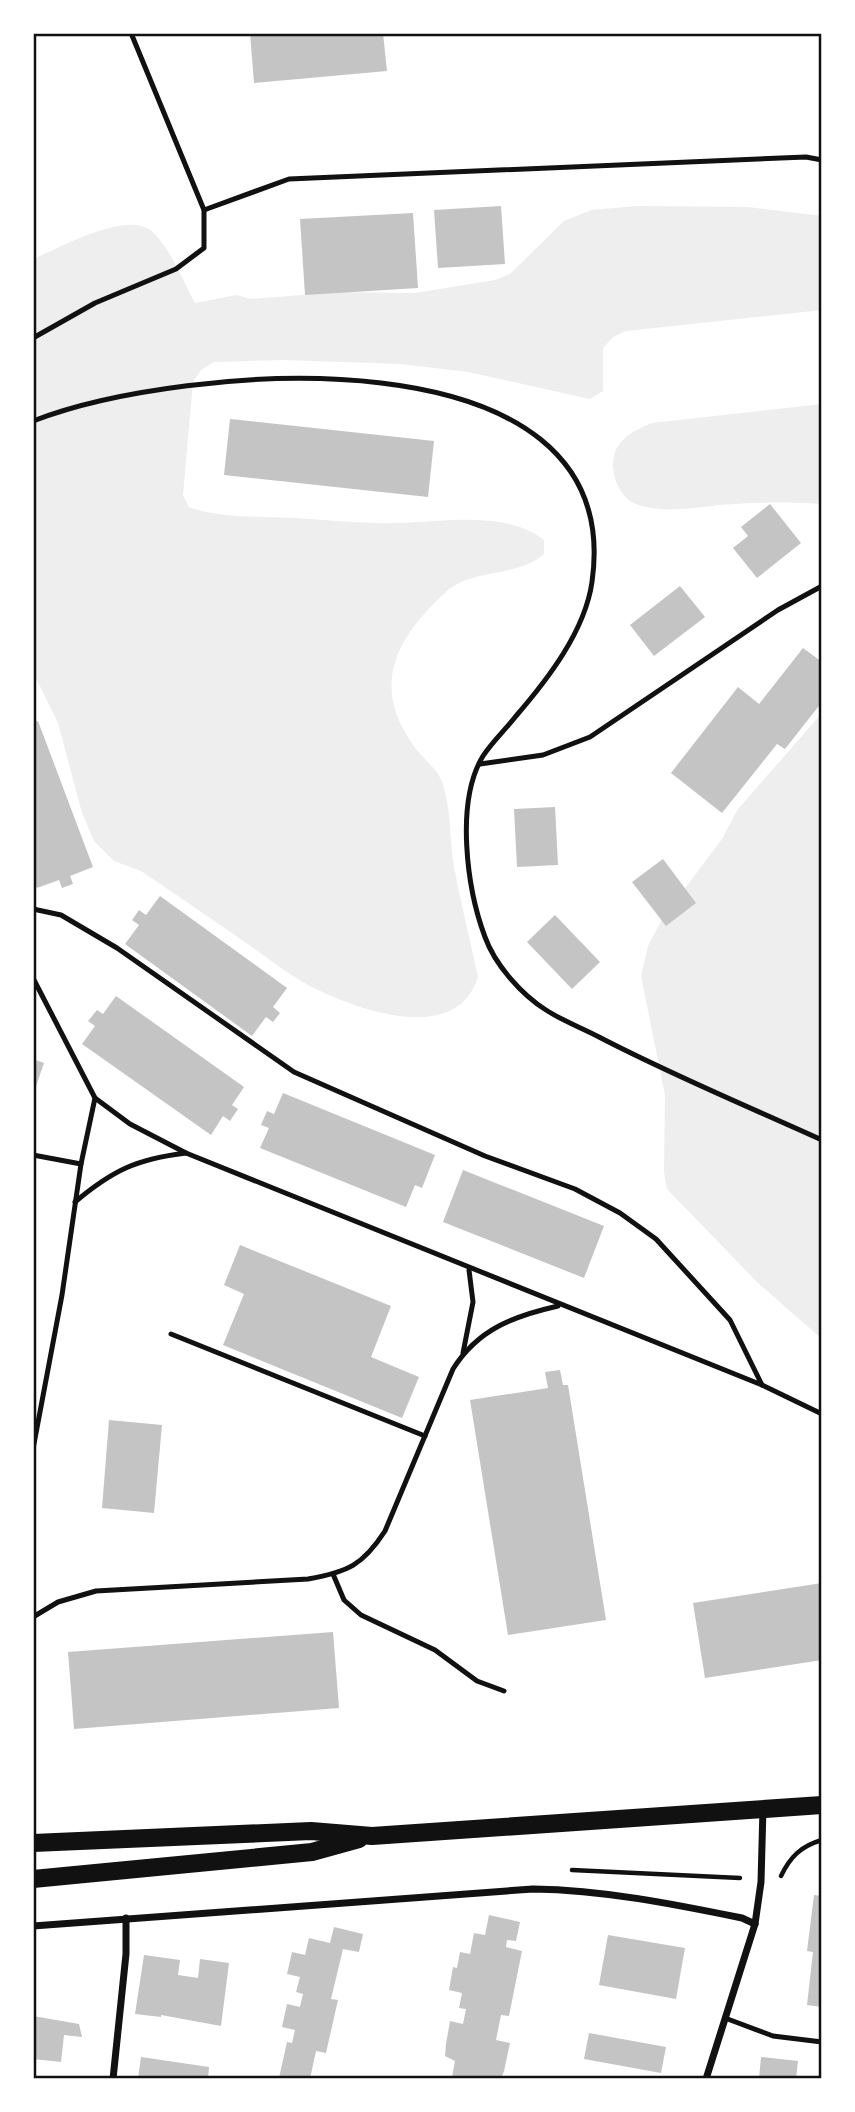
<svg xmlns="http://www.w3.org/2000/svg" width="855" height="2112" viewBox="0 0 855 2112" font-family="'DejaVu Sans',sans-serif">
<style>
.green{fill:#eee}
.building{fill:#c4c4c4}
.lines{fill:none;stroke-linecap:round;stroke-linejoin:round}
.path{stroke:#111;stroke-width:4.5}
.service{stroke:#111;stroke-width:5}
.minor{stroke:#111;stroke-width:7}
.primary{stroke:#111;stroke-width:18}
.neatline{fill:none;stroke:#111;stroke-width:2.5}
</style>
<rect width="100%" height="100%" fill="#fff"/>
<g class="green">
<path d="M636 206 748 207 822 216V310L626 331 613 337 603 348V391L590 399 468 372 401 364 283 360 214 362 201 370 193 382 183 495 189 507C221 519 260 516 295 518 329 520 364 524 398 523 443 522 506 510 544 540V554C517 578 472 568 446 592 397 637 370 684 413 745 421 757 437 768 442 782 452 810 449 839 454 867 461 904 470 940 478 977 457 1045 360 1011 314 988 292 977 272 961 252 947 215 921 178 896 141 871L114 861 94 841 82 813 58 723 33 672V259C59 248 125 211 150 230 168 243 184 283 195 303L237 295 250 299 339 292 415 293 495 280 510 274 564 221 591 210Z"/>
<path d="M822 404V504C788 502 753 502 719 505 695 508 657 514 634 503 617 495 609 469 615 452 621 437 638 428 652 423Z"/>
<path d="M822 713V1339L759 1284 667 1189 664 1172 665 1095 641 976 648 946 662 919 722 839 738 809Z"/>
</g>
<g class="building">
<path d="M250 33H383L387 71 254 83Z"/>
<path d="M501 206 505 264 438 268 434 210Z"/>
<path d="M413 213 418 288 305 295 300 219Z"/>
<path d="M230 419 434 441 428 497 224 475Z"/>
<path d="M770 504 801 543 757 578 733 548 748 536 741 527Z"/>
<path d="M680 586 705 617 654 656 630 625Z"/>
<path d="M803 648 822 662V702L785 749 777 744 722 813 671 773 738 687 759 704Z"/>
<path d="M38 721 93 867 70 876 73 884 62 888 59 880 37 888 33 878V722Z"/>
<path d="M555 807 558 865 517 867 514 809Z"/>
<path d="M663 859 696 903 666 926 632 882Z"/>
<path d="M160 896 287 988 273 1007 280 1013 273 1022 266 1017 252 1036 125 944 139 925 132 920 139 910 146 915Z"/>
<path d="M555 915 600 962 572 989 527 942Z"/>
<path d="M116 996 244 1087 232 1105 238 1109 230 1121 223 1116 211 1135 82 1044 95 1026 88 1021 97 1010 103 1014Z"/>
<path d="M33 1059 44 1063 34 1092H33Z"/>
<path d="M283 1093 435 1155 422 1188 415 1185 406 1207 260 1148 269 1128 261 1125 267 1111 274 1114Z"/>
<path d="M463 1170 604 1226 584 1278 443 1222Z"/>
<path d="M240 1245 391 1306 371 1357 419 1377 402 1418 223 1345 244 1294 224 1285Z"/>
<path d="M560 1370 563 1385H568L606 1620 508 1635 470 1400 548 1388 545 1372Z"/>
<path d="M109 1420 162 1425 154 1513 102 1508Z"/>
<path d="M822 1583V1660L705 1678 693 1603Z"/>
<path d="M333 1632 339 1708 74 1729 68 1652Z"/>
<path d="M814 1895 822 1896V2007L807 2005 813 1952 807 1951Z"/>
<path d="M489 1915 520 1922 516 1941 507 1940 506 1947 522 1951 509 2016 501 2015 496 2040 510 2043 504 2071 501 2079 452 2077 455 2061 445 2056 446 2044 450 2021 463 2024 466 2009 459 2008 462 1993 449 1990 453 1967 457 1968 460 1952 470 1954 474 1933 485 1935Z"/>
<path d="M334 1927 363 1934 359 1952 343 1949 331 1999 338 2000 326 2053 316 2051 310 2079 279 2078 287 2042 292 2043 295 2030 282 2027 287 2004 300 2007 303 1994 296 1992 300 1977 287 1974 292 1952 305 1955 309 1938 330 1943Z"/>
<path d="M608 1935 685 1948 676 1999 599 1985Z"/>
<path d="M144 1955 180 1960 178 1975 198 1978 200 1959 229 1963 221 2026 161 2015V2017L135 2014Z"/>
<path d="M33 2016 79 2024 82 2037 64 2035 61 2062 33 2059Z"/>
<path d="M589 2033 666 2047 661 2073 584 2059Z"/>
<path d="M141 2057 209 2067 208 2079H138Z"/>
<path d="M761 2057 798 2061 796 2079H759Z"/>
</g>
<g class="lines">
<g class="path">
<path d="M572 1870 740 1878"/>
<path d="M781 1876C790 1857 801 1846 822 1840"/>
</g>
<g class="service">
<path d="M204 210 289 179 806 157 822 160"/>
<path d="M33 338 95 303 176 269 204 248V210L131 33"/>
<path d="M33 421C179 364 629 323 592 582 585 631 548 679 516 716 506 729 492 742 483 756 455 802 467 889 485 937 495 965 522 995 546 1010 563 1021 582 1028 599 1037 672 1075 747 1106 822 1140"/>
<path d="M480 764 543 755 590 737 778 610 822 586"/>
<path d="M33 909 61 915 117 948 294 1072 485 1156 575 1189 620 1213 656 1239 730 1320 762 1385"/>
<path d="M33 978 95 1098 81 1164 62 1295 33 1449"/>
<path d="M95 1098 130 1124 186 1153"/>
<path d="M33 1155 81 1164"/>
<path d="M75 1202C113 1170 137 1159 186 1153L762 1385 822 1414"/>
<path d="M171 1334 425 1436"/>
<path d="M463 1353 473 1302 469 1270"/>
<path d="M333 1574 344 1600 361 1615 435 1650 477 1681 504 1691"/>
<path d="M33 1617 58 1602 96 1591 308 1579C348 1572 363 1565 385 1531L453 1369C478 1329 514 1316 558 1306"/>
<path d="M725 2018 773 2036 822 2042"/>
</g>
<g class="minor">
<path d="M33 1926 533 1889C604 1890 673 1904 742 1918L755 1924"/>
<path d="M113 2079 126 1954V1918"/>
<path d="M706 2079 755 1924 761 1882 763 1808"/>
</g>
<g class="primary">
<path d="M33 1843 311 1831 372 1836 822 1805"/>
<path d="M33 1879 312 1852 359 1839"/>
</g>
</g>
<rect width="855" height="2112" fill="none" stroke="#ffffff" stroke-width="70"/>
<rect x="35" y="35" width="785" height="2042" class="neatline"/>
</svg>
